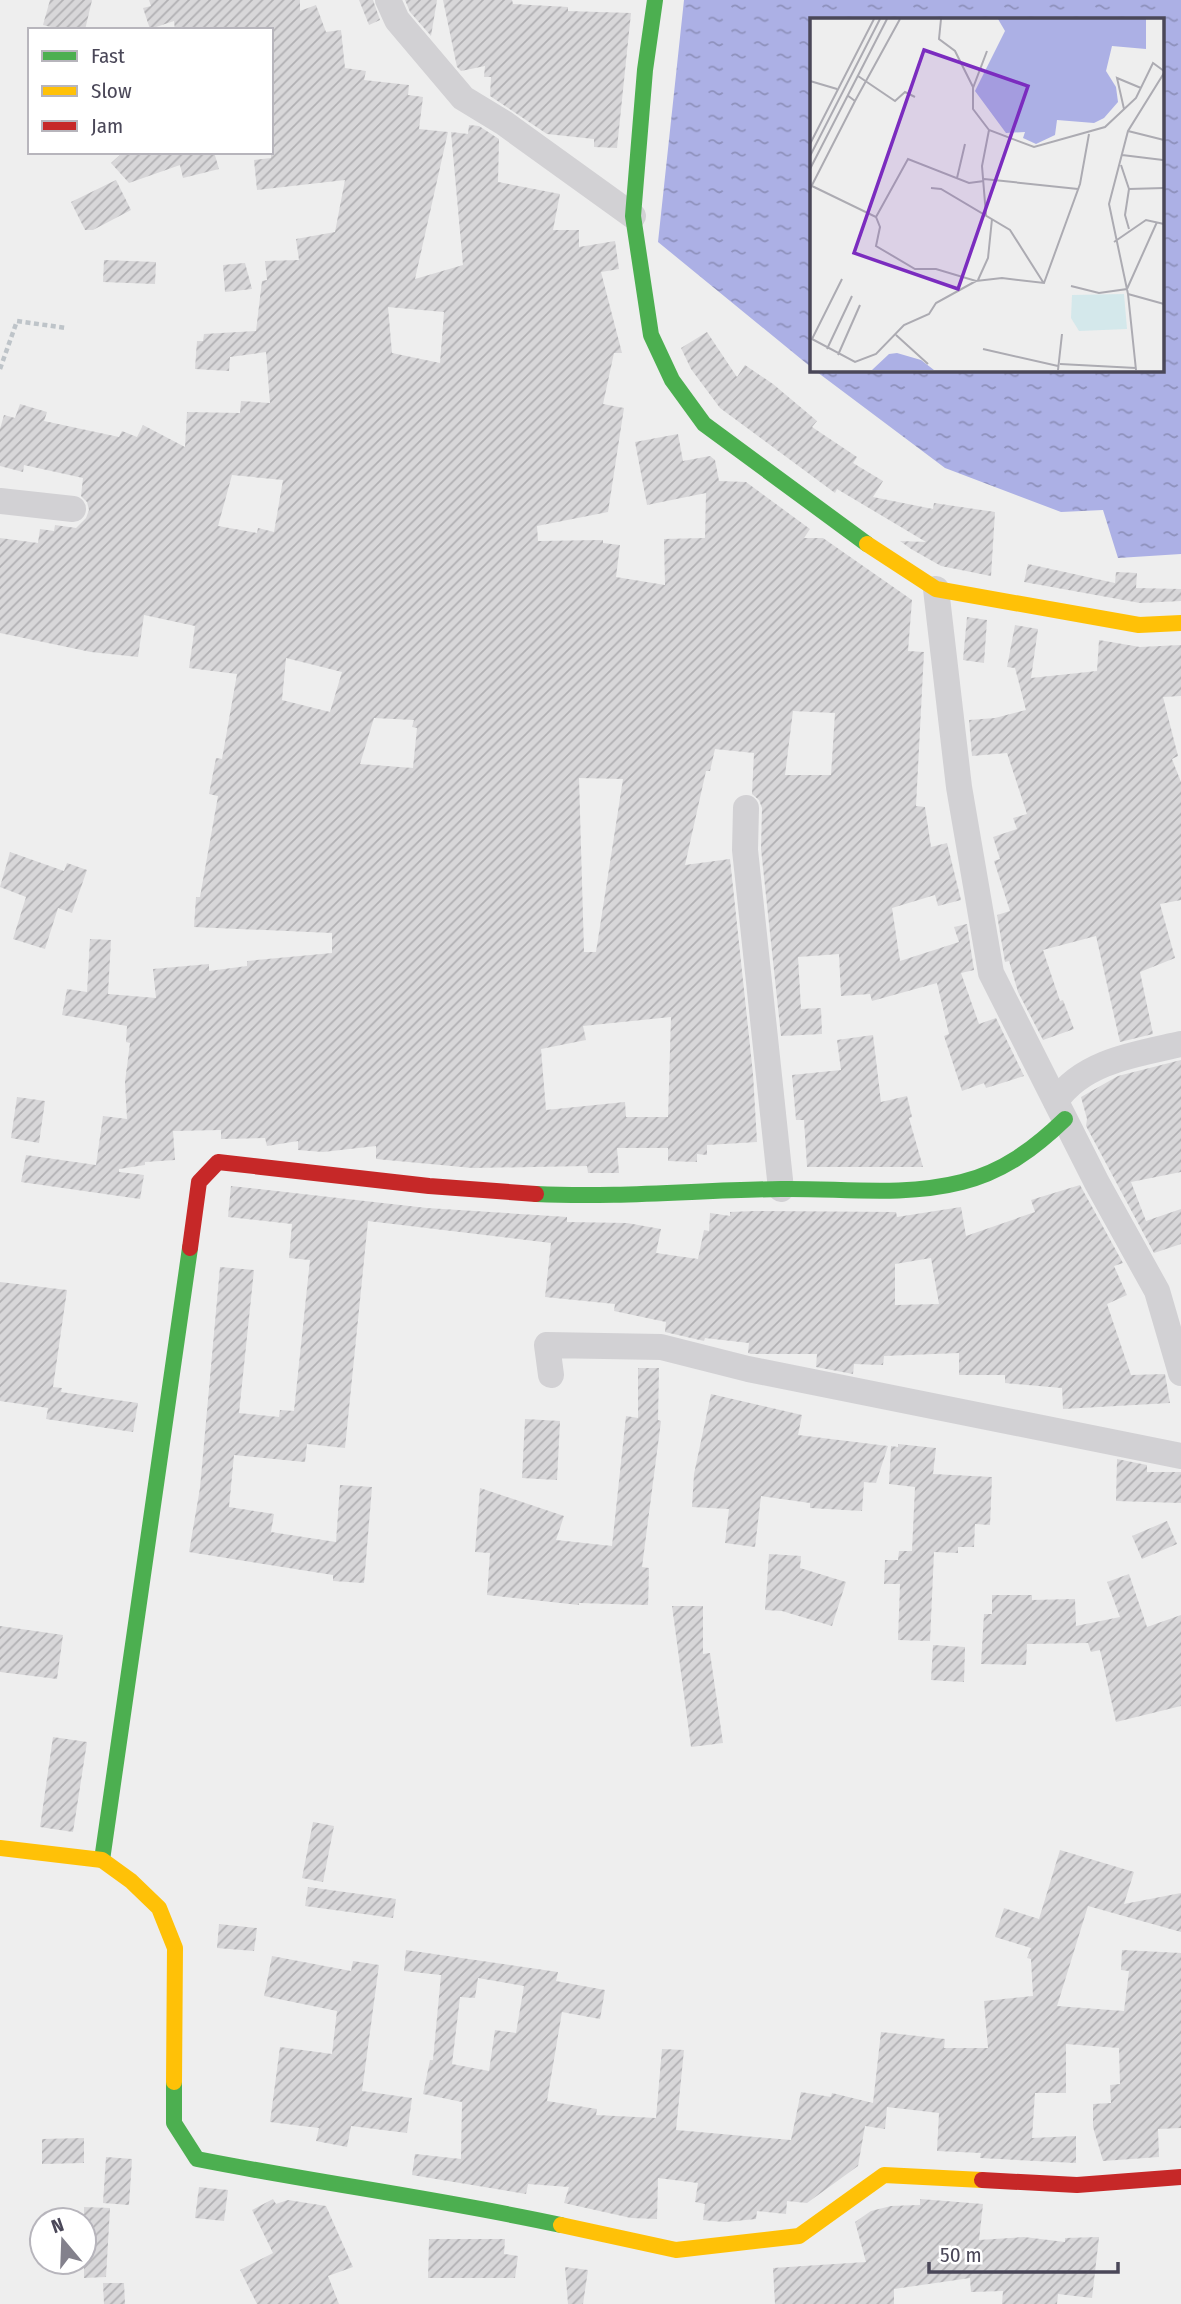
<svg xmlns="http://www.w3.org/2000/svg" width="1181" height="2304" viewBox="0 0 1181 2304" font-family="'Fira Sans Condensed',sans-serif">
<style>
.water{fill:url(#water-ripples)}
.building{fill:url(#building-hatch);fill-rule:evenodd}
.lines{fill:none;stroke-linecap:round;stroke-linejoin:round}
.path{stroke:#bec4c9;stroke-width:4.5;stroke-dasharray:5 3.5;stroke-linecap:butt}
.street{stroke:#d2d1d4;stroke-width:26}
.fast{stroke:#4caf50;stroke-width:16}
.slow{stroke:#ffc107;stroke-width:16}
.jam{stroke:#c62828;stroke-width:16}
.inset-road{fill:none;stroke:#acabb2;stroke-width:2}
.view{fill:#7b2cbf;fill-opacity:0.15;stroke:#7b2cbf;stroke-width:3.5}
.inset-edge{fill:none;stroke:#4a4758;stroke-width:3.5}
</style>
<defs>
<pattern id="water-ripples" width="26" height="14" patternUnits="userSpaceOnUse" patternTransform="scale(1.75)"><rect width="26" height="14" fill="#acb0e5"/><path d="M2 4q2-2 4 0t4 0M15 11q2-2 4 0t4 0" fill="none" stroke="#8e91bc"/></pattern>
<pattern id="building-hatch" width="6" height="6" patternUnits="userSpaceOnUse" patternTransform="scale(1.75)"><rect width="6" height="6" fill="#d8d7d9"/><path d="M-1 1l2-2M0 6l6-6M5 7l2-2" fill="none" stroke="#b1b0b3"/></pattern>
</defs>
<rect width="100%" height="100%" fill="#eee"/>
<path class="water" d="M684 0H1181V554L1118 558 1103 510 1061 512 945 468 813 369H1162V19H812V368L658 242Z"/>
<g class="building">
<path d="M50 0H92L85 30H63L43 25Z"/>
<path d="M149 0H300V11L316 5 326 32 341 30 345 68 366 71 364 80 409 85 408 95 423 97 419 129 448 132 415 279 463 265 451 132 468 134 469 125 479 126 499 139 498 182 560 194 553 230H579V247L615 241 619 269 601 272 622 353H614L603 404 624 408 608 512 537 526 538 541 603 540V543L620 545 616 577 665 585 664 539 705 538 706 493 647 505 635 442 678 434 683 461 710 456 715 460 719 481 746 482 810 529 804 538H823L912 600 908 651 924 652 916 806 925 807 931 847 947 843 961 900 938 906 935 895 892 908 900 961 959 942 954 927 967 924 974 970 961 973 979 1024 996 1018 1024 1076 986 1088 984 1083 962 1091 944 1036 949 1034 937 983 872 1001 870 994 841 996 839 954 798 957 801 1009 821 1008 822 1034 781 1036 761 849 762 808 759 800 752 794 754 753 715 749 710 771H706L685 865 730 859 753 1074 757 1142 707 1145V1155L697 1154V1162L668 1161V1148H617L619 1173H588L587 1166 473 1168 376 1159V1146L323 1152 298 1150V1141L267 1146 265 1138 221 1139V1130L173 1131 175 1160 145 1162V1165L119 1169V1172L144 1175 140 1199 21 1182 26 1155 96 1165 103 1116 127 1119 125 1082 130 1043 126 1042 127 1026 62 1015 67 989 87 992 90 939 111 940 108 994 156 998 153 969 209 964V971L247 966V961L332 953V933L194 927 196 897H200L218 796 209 794 216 758 222 759 237 674 189 668 195 626 144 615 138 657 91 652 0 633V538L38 543 40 529 54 531 55 525 76 528 86 518 89 510 87 502 81 496 83 478 24 465 23 472 0 466V429L4 415 15 418 20 404 47 412 44 421 119 437 122 431 137 437 143 425 185 447 187 412 240 413 241 401 270 403 266 352 230 357 229 371 195 369 197 341H203L204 334 256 331 262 281 267 280 265 261 299 260 296 239 335 232 345 180 257 190 254 160 271 158V30H175L174 21 150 29 143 8 151 6ZM388 307 444 312 440 363 392 353ZM232 475 283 480 274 532 258 528 257 533 218 526ZM286 658 342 672 330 712 282 700ZM793 711 835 713 831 775H785ZM374 718 414 720 412 727 417 728 413 768 360 764ZM579 778 623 779 596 952H584ZM671 1017 668 1117H626L625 1102 546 1110 541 1049 586 1040 583 1026Z"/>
<path d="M359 0H373L380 20 369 25Z"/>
<path d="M405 0H437L431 36 410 12Z"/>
<path d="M443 0H512L513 4 568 7V11L631 13 617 148 594 147V139L547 134 490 96 491 77H484L485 66 461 71 457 67Z"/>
<path d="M123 152H214L219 169 183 178 180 165 129 183 111 163Z"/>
<path d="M116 180 131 210 93 230H85L71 202Z"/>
<path d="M104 260 156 262 155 284 103 282Z"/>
<path d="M245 263 252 289 225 292 223 265Z"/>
<path d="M707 332 737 377 745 365 773 384 817 421 812 427 857 457 853 463 883 481 873 497 933 509 934 503 995 512 991 576 941 566 911 549 900 541 926 542 837 489 835 493 720 408 691 369 681 348Z"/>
<path d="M1028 564 1115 583 1116 572 1137 573 1136 588 1181 589V601L1140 603 1024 582Z"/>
<path d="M967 617 987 620 984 663 963 660Z"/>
<path d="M1015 625 1038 629 1031 678 1097 671 1099 640 1140 647 1181 645V696L1163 697 1178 756 1172 759 1181 782V900L1160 904 1175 958 1140 972 1153 1034 1120 1042 1096 936 1043 950 1060 1001 1063 1000 1074 1029 1043 1040 1018 992 1009 961 1005 962 997 915 1010 911 994 861 1000 859 993 837 1017 829 1013 818 1027 814 1007 753 972 756 969 720 995 718 1026 710 1015 668 1007 667Z"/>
<path d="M10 852 64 871 67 863 87 870 72 913 58 908 45 949 13 939 26 897 0 887Z"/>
<path d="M873 1035 881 1102 907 1096 912 1117 909 1118 923 1167H807L804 1120H796L792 1075 841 1070 837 1040Z"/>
<path d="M1181 1060V1172L1131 1182 1146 1221 1181 1209V1244L1154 1253 1086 1126 1087 1119 1081 1097 1118 1076Z"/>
<path d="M17 1097 45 1101 39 1143 11 1138Z"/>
<path d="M1080 1185 1123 1263 1114 1266 1127 1295 1107 1304 1131 1375 1165 1374 1170 1403 1063 1409 1062 1388 1005 1383V1375H959V1353L884 1356 883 1365 854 1364 853 1374 816 1367 817 1354H751L748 1353 749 1343 705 1338 704 1341 665 1332 666 1322 614 1311 615 1304 545 1297 551 1243 368 1221 345 1448 307 1444 305 1462 234 1455 229 1507 274 1514 271 1532 336 1542 340 1485 372 1487 364 1583 333 1581V1575L189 1552 200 1488 220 1267 254 1270 239 1413 279 1417 280 1410 294 1411 310 1260 289 1258 292 1224 228 1217 231 1186 427 1208 567 1217V1222L627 1223 661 1229 656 1253 698 1259 704 1230 709 1231 710 1213 730 1216V1212L755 1211 896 1212 897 1217 961 1207 966 1236 1035 1212 1031 1200ZM931 1258 939 1304 895 1305V1264Z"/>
<path d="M0 1282 67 1290 53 1387 62 1388 61 1392 138 1403 133 1432 46 1419 48 1408 0 1401Z"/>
<path d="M638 1368H659L658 1420 661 1421 642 1567 649 1568 648 1605 579 1603V1605L487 1595 490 1553 475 1552 480 1488 564 1516 556 1540 612 1546 626 1416 638 1418Z"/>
<path d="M711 1394 802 1415 798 1435 888 1446 876 1483 864 1482 862 1511 810 1508V1503L761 1496 755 1547 725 1543 729 1509 692 1507 694 1474Z"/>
<path d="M525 1419 560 1421 557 1480 522 1478Z"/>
<path d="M898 1444 936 1448 933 1474 992 1477 990 1525 975 1524 974 1547H958V1553L934 1552 930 1641 898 1640 900 1584H884L885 1560H898L899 1551H912L915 1487 889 1484 891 1446 898 1447Z"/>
<path d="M1117 1459 1147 1465V1472H1181V1503L1116 1501Z"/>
<path d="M1167 1521 1177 1544 1142 1559 1132 1536Z"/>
<path d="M769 1554 801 1556 800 1568 846 1582 832 1626 782 1611 765 1610Z"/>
<path d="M1129 1574 1147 1627 1181 1615V1706L1116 1722 1100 1650 1091 1652 1088 1643 1027 1644 1026 1665 981 1664 984 1614H992V1595H1032V1600L1075 1599 1076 1626 1120 1617 1107 1582Z"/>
<path d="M672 1606H703V1654L710 1653 723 1743 691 1747Z"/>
<path d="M0 1626 63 1635 57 1679 0 1672Z"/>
<path d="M933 1645 965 1647 964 1682 931 1680Z"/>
<path d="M53 1737 87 1742 73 1832 40 1827Z"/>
<path d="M313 1822 334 1826 323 1882 302 1878Z"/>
<path d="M1060 1850 1134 1872 1124 1904 1181 1893V1932L1088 1906 1057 2006 1124 2011 1129 1971 1121 1970 1122 1950 1181 1953V2128L1158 2129 1159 2157 1103 2161 1093 2127V2104L1111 2103 1110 2085 1120 2084 1119 2048 1066 2044V2093H1035L1032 2138 1076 2136V2163L980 2158 981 2153 937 2151 939 2113 887 2107 885 2129 865 2126 858 2166 807 2203 787 2201 786 2214 757 2211 756 2219 725 2222 703 2220 705 2204 695 2202 698 2183 658 2178 657 2219 631 2218 564 2203 569 2187 528 2184 526 2194 412 2175 415 2154 461 2159 462 2102 423 2094 430 2060H433L441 1975 404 1971 406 1950 558 1972 556 1981 605 1990 600 2019 562 2012 547 2101 597 2109 596 2115 656 2118 662 2049 684 2050 676 2130 791 2140 801 2092 831 2097 832 2093 873 2103 881 2032 945 2039 944 2048H988L984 2001 1033 1996 1031 1959 1027 1958 1031 1948 995 1937 1004 1908 1039 1919ZM478 1978 524 1986 516 2033 495 2030 489 2071 452 2064 460 1997 475 1998Z"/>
<path d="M308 1887 396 1899 393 1918 305 1906Z"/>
<path d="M219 1924 257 1928 254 1951 217 1948Z"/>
<path d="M272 1956 351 1971 353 1961 379 1965 362 2091 412 2098 407 2133 351 2126 347 2147 316 2141 319 2128 270 2122 280 2047 332 2054 337 2011 264 1996Z"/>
<path d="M84 2138V2163L42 2164V2139Z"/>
<path d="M106 2157 132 2159 129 2205 103 2203Z"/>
<path d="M199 2187 228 2190 224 2221 195 2218Z"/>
<path d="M273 2199 276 2204 288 2200 326 2206 353 2267 328 2276 339 2304H257L240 2270 273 2253 252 2210Z"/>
<path d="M920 2199 983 2204 979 2240 1024 2237 1065 2242V2238L1099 2237 1092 2298 1058 2294 1057 2304H1002L1003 2291 971 2292 970 2278 894 2289V2304H775L773 2268 866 2262 855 2222 871 2211 891 2206 920 2205Z"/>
<path d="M84 2207 110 2208 106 2277 84 2278Z"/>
<path d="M429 2239H505L504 2254 518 2256 515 2278H428Z"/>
<path d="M565 2267 588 2270 583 2304H568Z"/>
<path d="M103 2283H124L125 2304H104Z"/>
</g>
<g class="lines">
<path class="path" d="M0 369 17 321 66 328"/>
<g class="street">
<path d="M388 0 397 20 463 98 504 123 633 216"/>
<path d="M0 501 73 509"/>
<path d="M936 589 959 787 991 973 1097 1183 1157 1291 1181 1373"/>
<path d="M746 808 745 850 781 1189"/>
<path d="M1056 1101C1083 1061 1137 1054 1181 1044"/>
<path d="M551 1375 547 1345 661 1347 748 1369 1181 1456"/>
</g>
<g class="fast">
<path d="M655 0 645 70 633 216 651 335 672 380 704 424 867 544"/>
<path d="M536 1194C618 1198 700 1190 781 1189 841 1188 903 1197 962 1182 1003 1172 1035 1148 1065 1119"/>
<path d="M102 1860 190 1248"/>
<path d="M174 2082V2123L197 2159C318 2183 441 2199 561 2225"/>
</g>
<g class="slow">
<path d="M867 544 936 589 1139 625 1181 623"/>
<path d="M0 1848 102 1860 131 1881 159 1908 175 1948 174 2082"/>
<path d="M561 2225 676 2250 799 2236 884 2175 982 2180"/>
</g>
<g class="jam">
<path d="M190 1248 199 1182 218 1162 429 1186 536 1194"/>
<path d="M982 2180 1077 2185 1181 2177"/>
</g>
</g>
<g transform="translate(810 18)">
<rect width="354" height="354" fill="#eee"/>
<path d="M314 276 317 311 269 313 261 300 262 277Z" fill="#d4e8eb"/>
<path d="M188 1H336V31L302 28 296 53 306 69 308 84 294 100 284 105 247 102 245 117 226 126 213 120 215 114 196 115 165 73 195 13ZM87 335 111 342 124 352H62L79 336Z" fill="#acb0e5"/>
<path class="inset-road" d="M131 1 129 21 145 33 163 69M177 33 163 70V91L179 112 224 129 295 109 326 80 343 45 354 53M48 58 85 83 95 74 105 79M0 63 27 71M45 83 90 1M314 91 307 60 331 70M318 113 354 122M0 126 64 1M312 137 353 142M0 138 70 1M311 147 319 171 315 197 319 211M0 151 77 1M147 160 155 126M174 161 268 171M2 168 66 199 70 209 66 228 105 251H126L166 263 192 260 234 265 270 166 279 116M121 170 131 171 200 212 233 264M0 171 45 83 37 77M319 171 354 170M176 197 172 148 179 112M66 199 98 141 159 165 174 163M304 224 336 202 354 206M32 261 2 321 45 344 66 336 94 307 119 296 126 285 166 263M168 262 178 240 182 201M261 268 289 275 317 271 347 204M318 276 354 286M86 317 118 346M17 331 42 278M173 331 248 348M28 337 50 287M250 346 326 350M248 352 252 316M326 352 318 276 299 186 318 113 354 55"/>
<path class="view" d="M114 32 218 68 148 271 44 235Z"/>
<rect width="354" height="354" class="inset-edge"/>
</g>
<rect x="28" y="28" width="245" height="126" fill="#ffffff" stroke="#b7b5bc" stroke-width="2"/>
<rect x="42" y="51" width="35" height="10" fill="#4caf50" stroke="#b7b5bc" stroke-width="2"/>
<text x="91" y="63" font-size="21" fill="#4a4758">Fast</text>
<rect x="42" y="86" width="35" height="10" fill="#ffc107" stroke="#b7b5bc" stroke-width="2"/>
<text x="91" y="98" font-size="21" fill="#4a4758">Slow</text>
<rect x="42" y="121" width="35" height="10" fill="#c62828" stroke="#b7b5bc" stroke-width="2"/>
<text x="91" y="133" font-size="21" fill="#4a4758">Jam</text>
<g transform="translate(63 2241) rotate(341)"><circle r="33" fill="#ffffff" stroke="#b7b5bc" stroke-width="2"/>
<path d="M0-5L12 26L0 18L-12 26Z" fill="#83818c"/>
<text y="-10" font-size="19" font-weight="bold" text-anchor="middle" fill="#4a4758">N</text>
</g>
<path d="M929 2262v10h189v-10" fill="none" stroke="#4a4758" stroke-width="3.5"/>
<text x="940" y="2262" font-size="21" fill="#4a4758" stroke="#ffffff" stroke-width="5" paint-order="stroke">50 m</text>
</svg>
